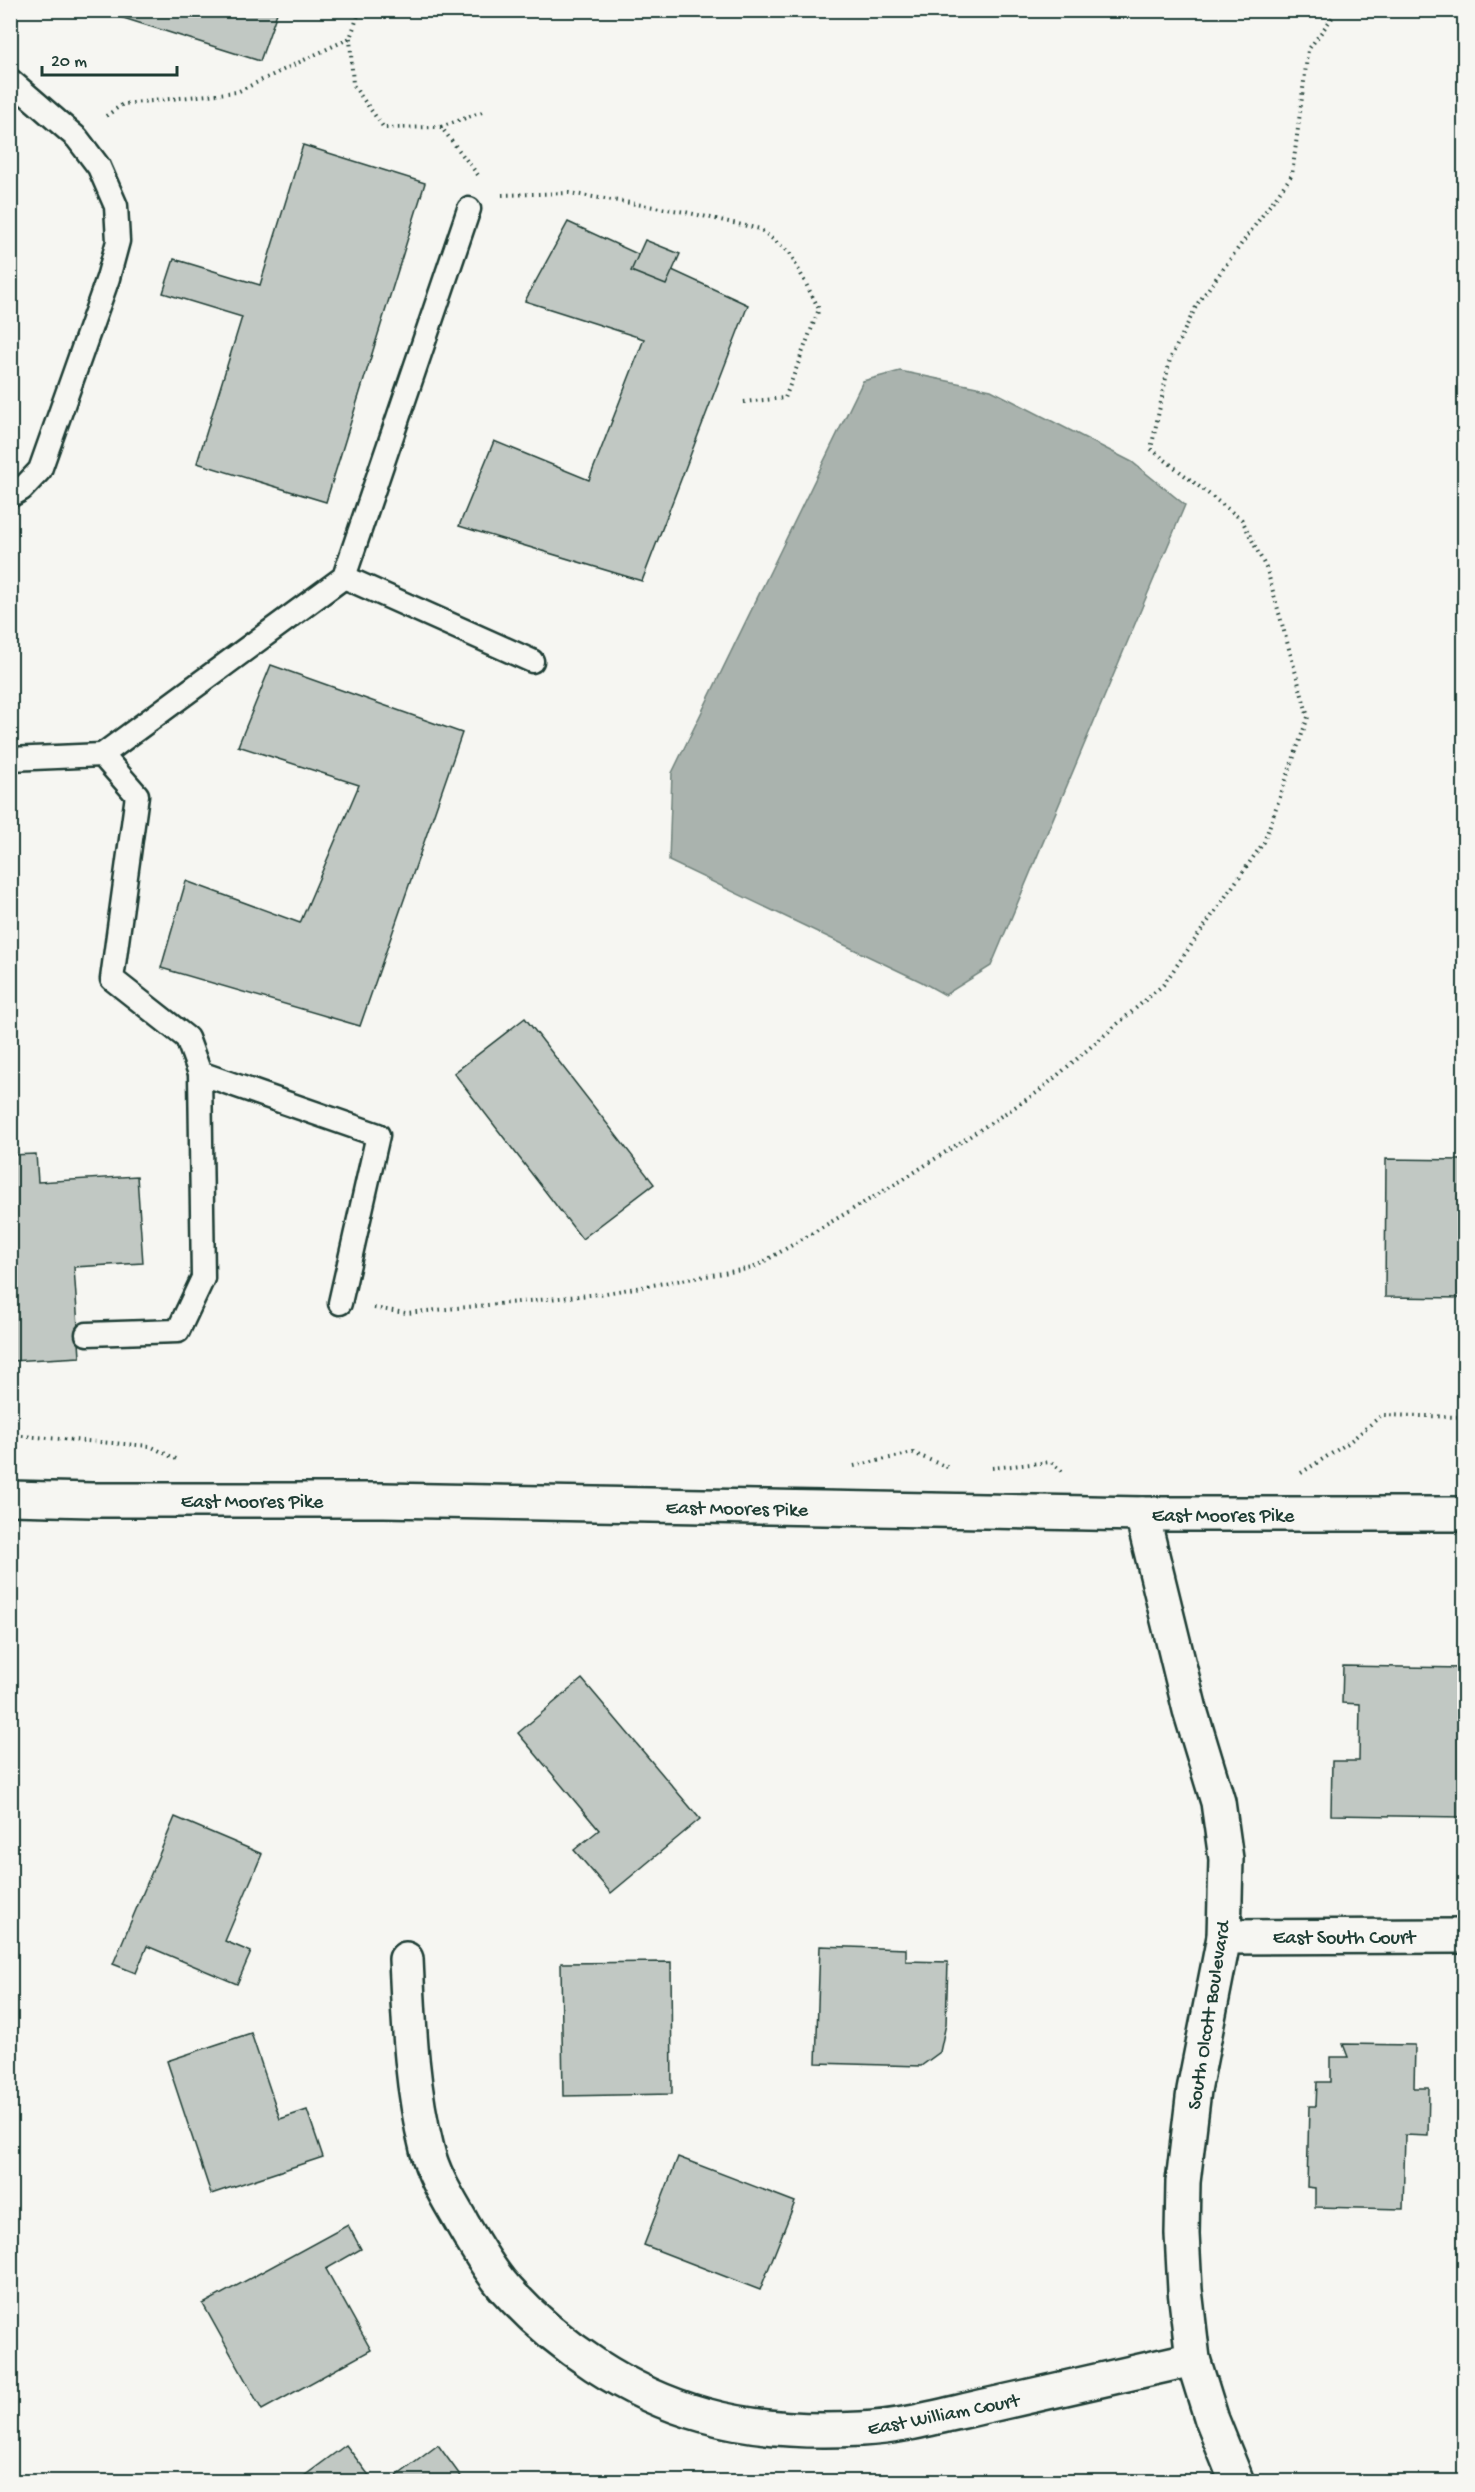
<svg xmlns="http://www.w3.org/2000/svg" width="1475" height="2492" viewBox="0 0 1475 2492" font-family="'Gochi Hand',sans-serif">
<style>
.water{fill:#aab3ae;stroke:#72847d;stroke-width:1.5}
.building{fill:#c1c8c3;stroke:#1f3d34;stroke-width:1.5}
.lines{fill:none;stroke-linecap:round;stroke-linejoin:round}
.service-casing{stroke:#1f3d34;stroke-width:27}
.minor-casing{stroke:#1f3d34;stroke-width:38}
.secondary-casing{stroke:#1f3d34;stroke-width:38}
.path{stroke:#1f3d34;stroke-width:4;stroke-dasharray:1.5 4.5;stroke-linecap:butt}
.service{stroke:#f6f6f2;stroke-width:22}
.minor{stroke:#f6f6f2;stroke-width:33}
.secondary{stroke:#f6f6f2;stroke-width:33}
.labels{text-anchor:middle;stroke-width:4.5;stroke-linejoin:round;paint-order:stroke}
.street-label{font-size:20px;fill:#1f3d34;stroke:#f6f6f2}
</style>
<rect width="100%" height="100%" fill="#f6f6f2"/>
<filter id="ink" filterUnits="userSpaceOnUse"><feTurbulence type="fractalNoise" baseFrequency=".0167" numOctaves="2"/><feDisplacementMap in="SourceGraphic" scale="12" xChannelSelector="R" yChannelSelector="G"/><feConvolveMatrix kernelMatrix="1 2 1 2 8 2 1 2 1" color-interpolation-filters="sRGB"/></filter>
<g filter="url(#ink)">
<path class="water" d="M900 371 991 390 1132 462 1185 505 991 966 945 995 922 982 669 861 672 773 863 381Z"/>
<g class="building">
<path d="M98 10H278L260 61Z"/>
<path d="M303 145 425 183 326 502 197 463 242 317 163 293 174 259 260 285Z"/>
<path d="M568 222 748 305 642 581 459 526 494 441 589 480 644 339 525 301Z"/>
<path d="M645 240 680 254 666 285 631 271Z"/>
<path d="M271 665 462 733 360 1026 161 968 186 881 300 923 359 785 238 746Z"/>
<path d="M525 1018 654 1184 582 1239 454 1073Z"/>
<path d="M36 1154 38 1182 137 1176 143 1263 74 1267 80 1357 11 1361 10 1155Z"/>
<path d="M1386 1159 1464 1160V1298L1385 1297Z"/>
<path d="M1343 1666 1463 1668V1817L1331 1815 1332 1761H1359L1360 1704 1342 1703Z"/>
<path d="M582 1679 700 1819 611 1893 574 1850 599 1830 518 1733Z"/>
<path d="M175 1817 262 1854 225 1941 251 1952 237 1984 147 1946 136 1973 113 1964Z"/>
<path d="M820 1946 906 1949V1961L948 1962 946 2024 940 2052 921 2066 816 2063Z"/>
<path d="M671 1962 672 2094 563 2096 561 1963Z"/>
<path d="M251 2033 280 2119 307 2110 323 2157 211 2194 167 2061Z"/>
<path d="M1343 2044 1415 2045 1414 2088H1429L1428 2136 1405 2135 1403 2209 1315 2207V2188L1307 2187 1309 2106H1316L1317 2082H1331V2057H1348Z"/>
<path d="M678 2157 795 2202 760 2290 644 2245Z"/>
<path d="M348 2225 361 2249 326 2269 371 2350 262 2410 203 2304Z"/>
<path d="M346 2445 374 2482H296Z"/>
<path d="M438 2445 465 2482H389Z"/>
</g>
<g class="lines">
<g class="service-casing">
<g id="service">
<path d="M10 80 77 138 99 167 116 206 118 241 108 278 40 470 22 489 10 496"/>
<path d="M344 577 532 661"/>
<path d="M10 759 102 755"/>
<path d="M200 1073 378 1135 340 1303"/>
<path d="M87 1334 178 1331 203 1278 200 1073 187 1038 112 979 137 795 102 755 344 577 469 209"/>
</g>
</g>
<g class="minor-casing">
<g id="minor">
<path d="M1142 1514 1190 1710 1218 1802 1226 1859 1224 1937 1194 2090 1183 2182 1182 2234 1185 2290 1193 2359 1212 2420 1237 2482"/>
<path d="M1224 1937 1464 1936"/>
<path d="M406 1959C409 2023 411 2086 427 2149 433 2175 449 2200 462 2223 474 2244 488 2268 504 2287 556 2345 628 2394 704 2415 754 2429 810 2432 861 2429 905 2427 948 2414 990 2405 1058 2390 1126 2374 1193 2359"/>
</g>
</g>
<g class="secondary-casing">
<path id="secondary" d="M10 1498 92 1500H384L1142 1514H1464"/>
</g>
<g class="path">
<path d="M350 38 353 85 384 128 441 127 478 175"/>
<path d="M106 116 123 104 237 92 350 38 360 10"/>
<path d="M441 127 482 112"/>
<path d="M502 195 569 193 685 212 760 229 790 253 819 309 785 398 743 402"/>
<path d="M374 1308 406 1313 600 1294 753 1268 904 1179 1038 1092 1163 985 1264 842 1308 717 1267 570 1242 520 1151 449 1170 359 1198 303 1292 175 1308 50 1338 10"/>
<path d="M10 1435 150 1446 176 1459"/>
<path d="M854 1466 913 1453 949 1468"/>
<path d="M992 1468 1051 1462 1062 1471"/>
<path d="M1301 1473 1348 1443 1382 1415 1464 1417"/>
</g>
<use href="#service" class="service"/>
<use href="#minor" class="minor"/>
<use href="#secondary" class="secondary"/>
</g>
</g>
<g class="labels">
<g class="street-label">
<text x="252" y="1507">East Moores Pike</text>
<text transform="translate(737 1507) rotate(1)" y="7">East Moores Pike</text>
<text x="1223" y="1521">East Moores Pike</text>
<text x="1344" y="1943">East South Court</text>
<text transform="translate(1207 2015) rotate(-81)" y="7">South Olcott Boulevard</text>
<text transform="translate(943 2413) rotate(-11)" y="7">East William Court</text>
</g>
</g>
<rect width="1475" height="2492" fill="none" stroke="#f6f6f2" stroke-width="36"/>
<rect x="18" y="18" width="1439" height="2456" fill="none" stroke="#1f3d34" stroke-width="2" filter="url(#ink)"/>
<path d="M42 66v9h135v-9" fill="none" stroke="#1f3d34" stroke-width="3"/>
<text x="51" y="66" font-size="18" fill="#1f3d34" stroke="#f6f6f2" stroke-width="4.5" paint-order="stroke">20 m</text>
</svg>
